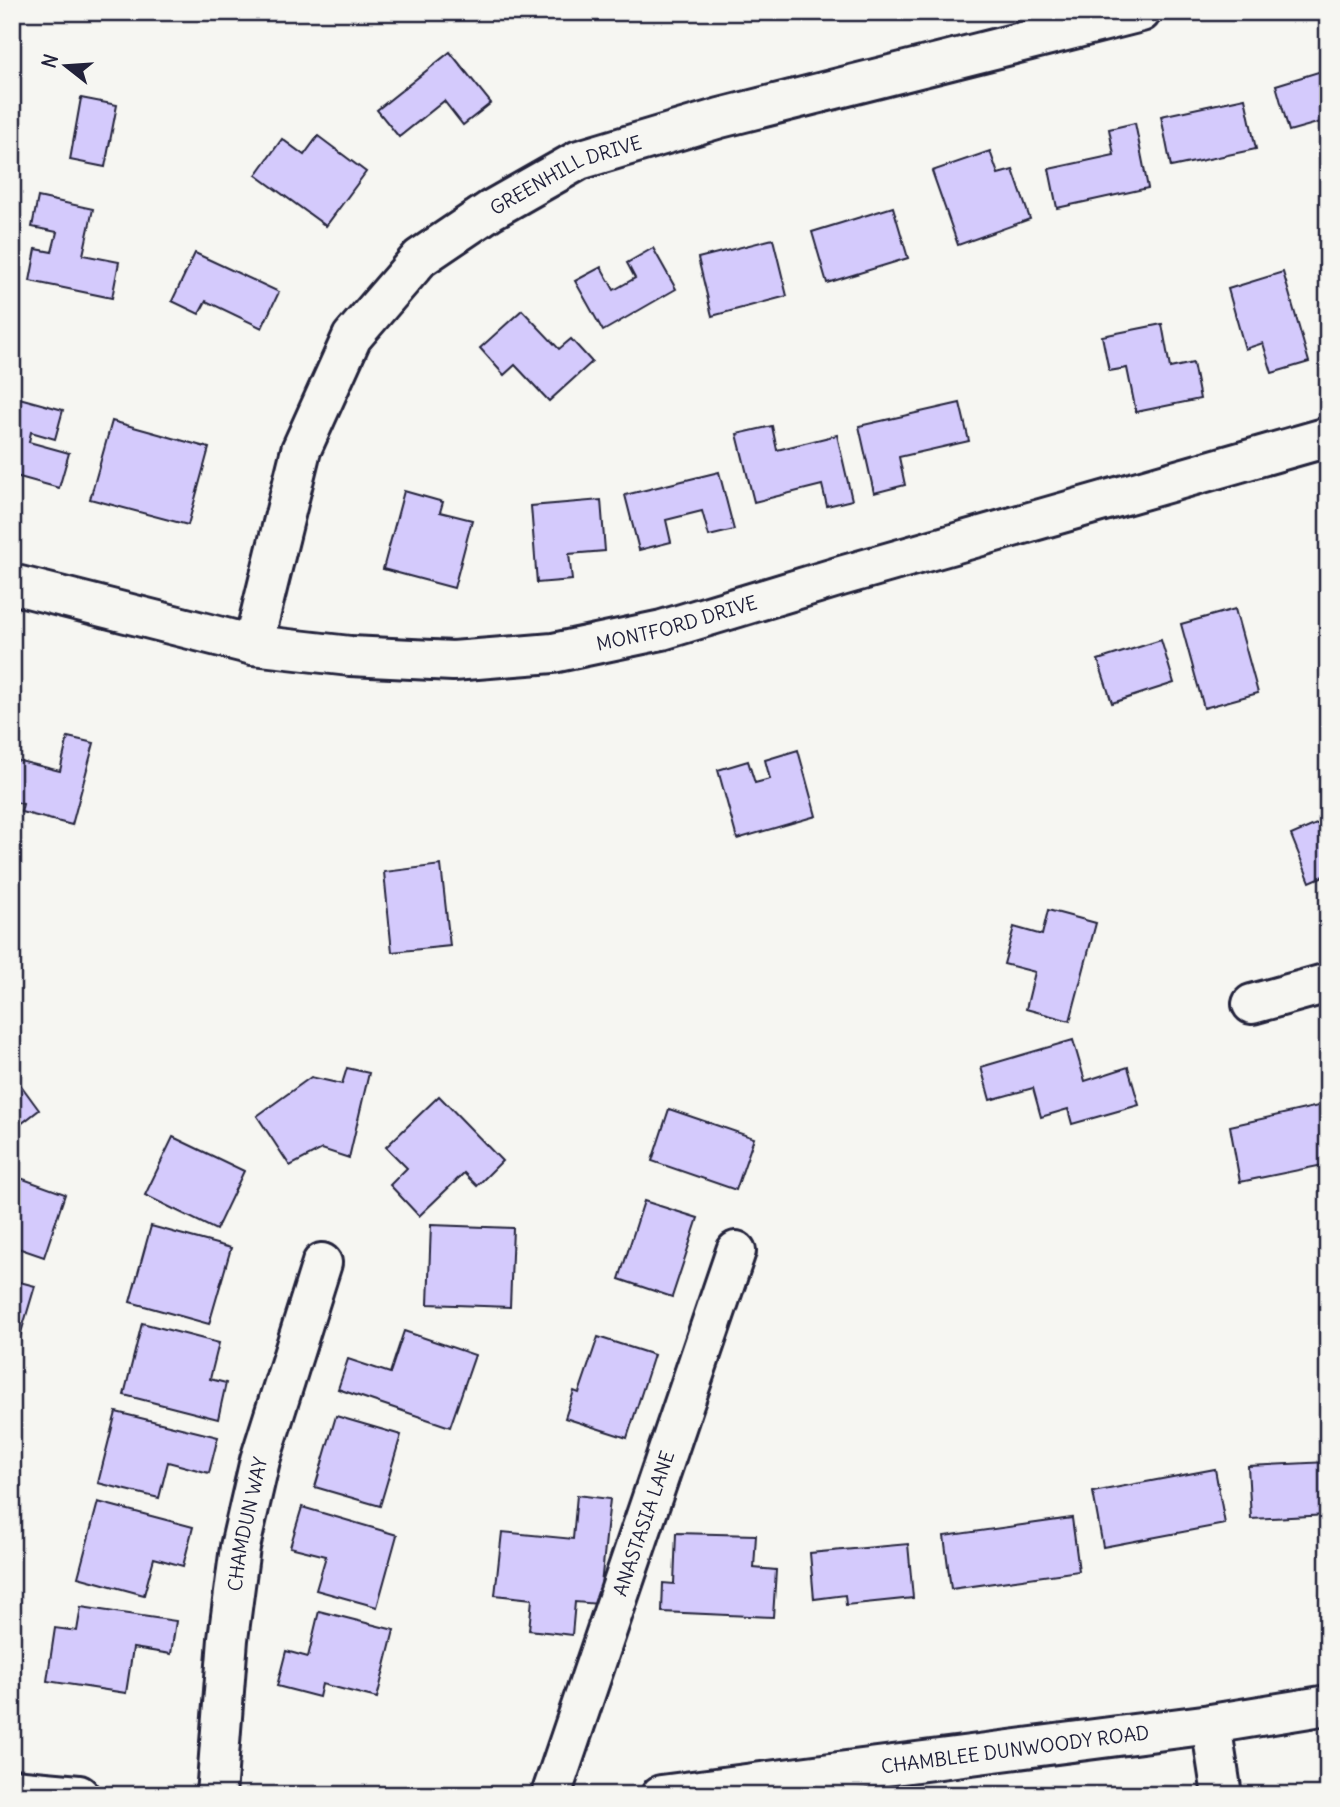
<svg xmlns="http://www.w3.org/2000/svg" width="1340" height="1807" viewBox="0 0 1340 1807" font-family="Delius,sans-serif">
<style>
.building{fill:#d4cafc;stroke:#22223b;stroke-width:2}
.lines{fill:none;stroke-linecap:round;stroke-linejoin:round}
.minor-casing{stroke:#22223b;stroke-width:44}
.minor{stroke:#f6f6f2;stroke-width:38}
.labels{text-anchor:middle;stroke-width:5;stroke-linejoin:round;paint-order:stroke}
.street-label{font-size:19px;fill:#22223b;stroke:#f6f6f2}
</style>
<rect width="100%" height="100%" fill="#f6f6f2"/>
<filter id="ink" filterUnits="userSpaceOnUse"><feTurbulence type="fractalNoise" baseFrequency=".0143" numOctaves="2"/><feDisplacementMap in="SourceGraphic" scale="14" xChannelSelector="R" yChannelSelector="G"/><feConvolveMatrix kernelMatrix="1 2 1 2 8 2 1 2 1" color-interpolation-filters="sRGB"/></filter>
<g filter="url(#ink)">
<g class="building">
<path d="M450 52 491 103 463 125 444 101 399 137 377 110Z"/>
<path d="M1328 69V120L1289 131 1276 85Z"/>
<path d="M81 98 117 105 105 167 70 160Z"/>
<path d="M1245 98 1256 149 1171 167 1161 116Z"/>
<path d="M1135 123 1148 188 1057 208 1049 169 1114 155 1109 129Z"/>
<path d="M318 136 366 172 326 226 256 175 282 139 304 155Z"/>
<path d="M990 151 998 174 1013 170 1030 219 958 245 932 171Z"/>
<path d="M38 197 93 209 83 255 119 262 112 298 30 281 36 249 52 252 57 232 32 227Z"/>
<path d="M893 207 908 258 827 283 812 232Z"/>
<path d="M773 239 787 296 712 316 698 258Z"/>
<path d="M653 248 676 289 603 331 575 281 601 267 614 290 635 278 627 263Z"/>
<path d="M195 253 279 292 262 328 206 301 199 314 172 301Z"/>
<path d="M1283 272 1309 362 1272 373 1263 343 1245 349 1228 289Z"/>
<path d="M522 310 559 349 571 339 592 362 549 401 515 365 504 375 480 348Z"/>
<path d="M1162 324 1170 368 1193 363 1200 399 1136 412 1127 368 1109 371 1102 336Z"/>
<path d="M12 396 63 410 55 439 31 432 29 442 69 453 59 488 12 475Z"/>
<path d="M960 403 969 441 899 457 905 485 874 493 859 426Z"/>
<path d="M112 421 209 448 188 525 90 499Z"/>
<path d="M772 426 777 450 837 435 852 500 827 506 822 485 754 502 737 434Z"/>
<path d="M719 472 734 530 709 536 702 511 666 520 671 542 639 550 625 495Z"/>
<path d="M404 491 443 502 440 512 472 520 454 588 383 569Z"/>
<path d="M601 500 605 551 569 554 572 580 537 583 531 506Z"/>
<path d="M1235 609 1258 693 1204 708 1181 624Z"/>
<path d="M1161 640 1174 683 1112 703 1098 660Z"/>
<path d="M68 737 94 743 72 825 21 812 23 804 12 801V759L60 771Z"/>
<path d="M798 750 816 816 737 839 718 770 748 761 755 783 770 779 765 760Z"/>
<path d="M1328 819V874L1310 882 1291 835Z"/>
<path d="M441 865 450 946 392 952 384 872Z"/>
<path d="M1048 910 1096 923 1070 1021 1026 1009 1035 972 1004 964 1014 927 1042 935Z"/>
<path d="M1073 1040 1085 1081 1128 1067 1139 1105 1072 1124 1068 1109 1041 1117 1033 1088 990 1100 981 1067Z"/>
<path d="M347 1068 369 1073 349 1158 322 1149 290 1166 257 1116 311 1077 342 1084Z"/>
<path d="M12 1073 39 1110 12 1131Z"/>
<path d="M439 1096 502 1161 477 1186 464 1173 419 1216 390 1185 407 1168 386 1147Z"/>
<path d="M1327 1104 1328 1164 1240 1182 1230 1126Z"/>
<path d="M669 1109 754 1138 736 1190 652 1161Z"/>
<path d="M173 1137 244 1171 216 1230 145 1195Z"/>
<path d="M12 1175 65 1194 44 1257 12 1246Z"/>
<path d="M644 1201 698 1218 672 1297 619 1279Z"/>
<path d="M431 1225 513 1228 510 1307 428 1304Z"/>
<path d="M151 1226 231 1248 209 1324 130 1302Z"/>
<path d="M12 1280 35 1286 15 1353 12 1352Z"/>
<path d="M142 1323 219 1343 210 1379 226 1383 218 1419 124 1395Z"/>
<path d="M404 1331 475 1355 450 1427 338 1389 348 1359 390 1373Z"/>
<path d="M598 1337 654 1355 627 1438 565 1418 574 1391 579 1393Z"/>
<path d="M116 1412 218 1437 209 1473 168 1462 159 1498 98 1483Z"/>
<path d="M336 1416 401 1435 380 1506 315 1487Z"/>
<path d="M1328 1462V1515L1251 1519 1248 1466Z"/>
<path d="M1215 1469 1225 1524 1103 1547 1093 1492Z"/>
<path d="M577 1495 610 1499 599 1604 575 1602 572 1635 529 1630 532 1599 495 1595 502 1532 573 1539Z"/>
<path d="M98 1502 193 1527 183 1566 154 1558 144 1595 78 1577Z"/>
<path d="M302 1507 397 1535 377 1607 316 1590 326 1556 290 1547Z"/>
<path d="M1072 1518 1079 1571 951 1589 944 1536Z"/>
<path d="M676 1533 756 1535 754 1568 776 1570 773 1617 662 1612 663 1583 674 1584Z"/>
<path d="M908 1544 913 1598 846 1605 845 1595 814 1599 810 1553Z"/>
<path d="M81 1607 176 1621 171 1654 133 1648 126 1693 47 1681 55 1628 77 1631Z"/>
<path d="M319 1611 394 1630 377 1698 322 1684 319 1697 277 1686 286 1651 308 1657Z"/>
</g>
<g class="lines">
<g class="minor-casing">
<g id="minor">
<path id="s1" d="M12 584 253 645 350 656 453 661 553 653 662 630 841 576 1328 437"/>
<path id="s2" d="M253 645 301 450 352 337 420 258 491 210 579 160 720 118 1141 12"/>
<path d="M1252 1004 1328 983"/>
<path d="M1211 1724 1222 1795"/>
<path d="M12 1789 79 1795"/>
<path id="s3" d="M216 1795 228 1639 240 1547 260 1460 322 1263"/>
<path id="s4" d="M551 1795 736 1251"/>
<path id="s5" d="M661 1795 1211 1724 1328 1705"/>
</g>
</g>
<use href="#minor" class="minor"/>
</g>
</g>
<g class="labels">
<g class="street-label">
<text dy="7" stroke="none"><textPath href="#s2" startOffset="598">GREENHILL DRIVE</textPath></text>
<text dy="7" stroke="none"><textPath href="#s1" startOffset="677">MONTFORD DRIVE</textPath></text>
<text dy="7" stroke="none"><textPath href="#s4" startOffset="287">ANASTASIA LANE</textPath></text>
<text dy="7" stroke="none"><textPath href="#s3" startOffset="273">CHAMDUN WAY</textPath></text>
<text dy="7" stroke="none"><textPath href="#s5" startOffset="357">CHAMBLEE DUNWOODY ROAD</textPath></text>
</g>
</g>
<rect width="1340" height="1807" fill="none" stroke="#f6f6f2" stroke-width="42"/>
<rect x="21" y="21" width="1298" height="1765" fill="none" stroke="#22223b" stroke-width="2.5" filter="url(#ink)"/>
<g transform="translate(66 66) rotate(287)" stroke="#f6f6f2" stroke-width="5" paint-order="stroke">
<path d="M0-5L12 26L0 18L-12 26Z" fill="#22223b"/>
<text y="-10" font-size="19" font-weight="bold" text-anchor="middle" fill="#22223b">N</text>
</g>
</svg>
